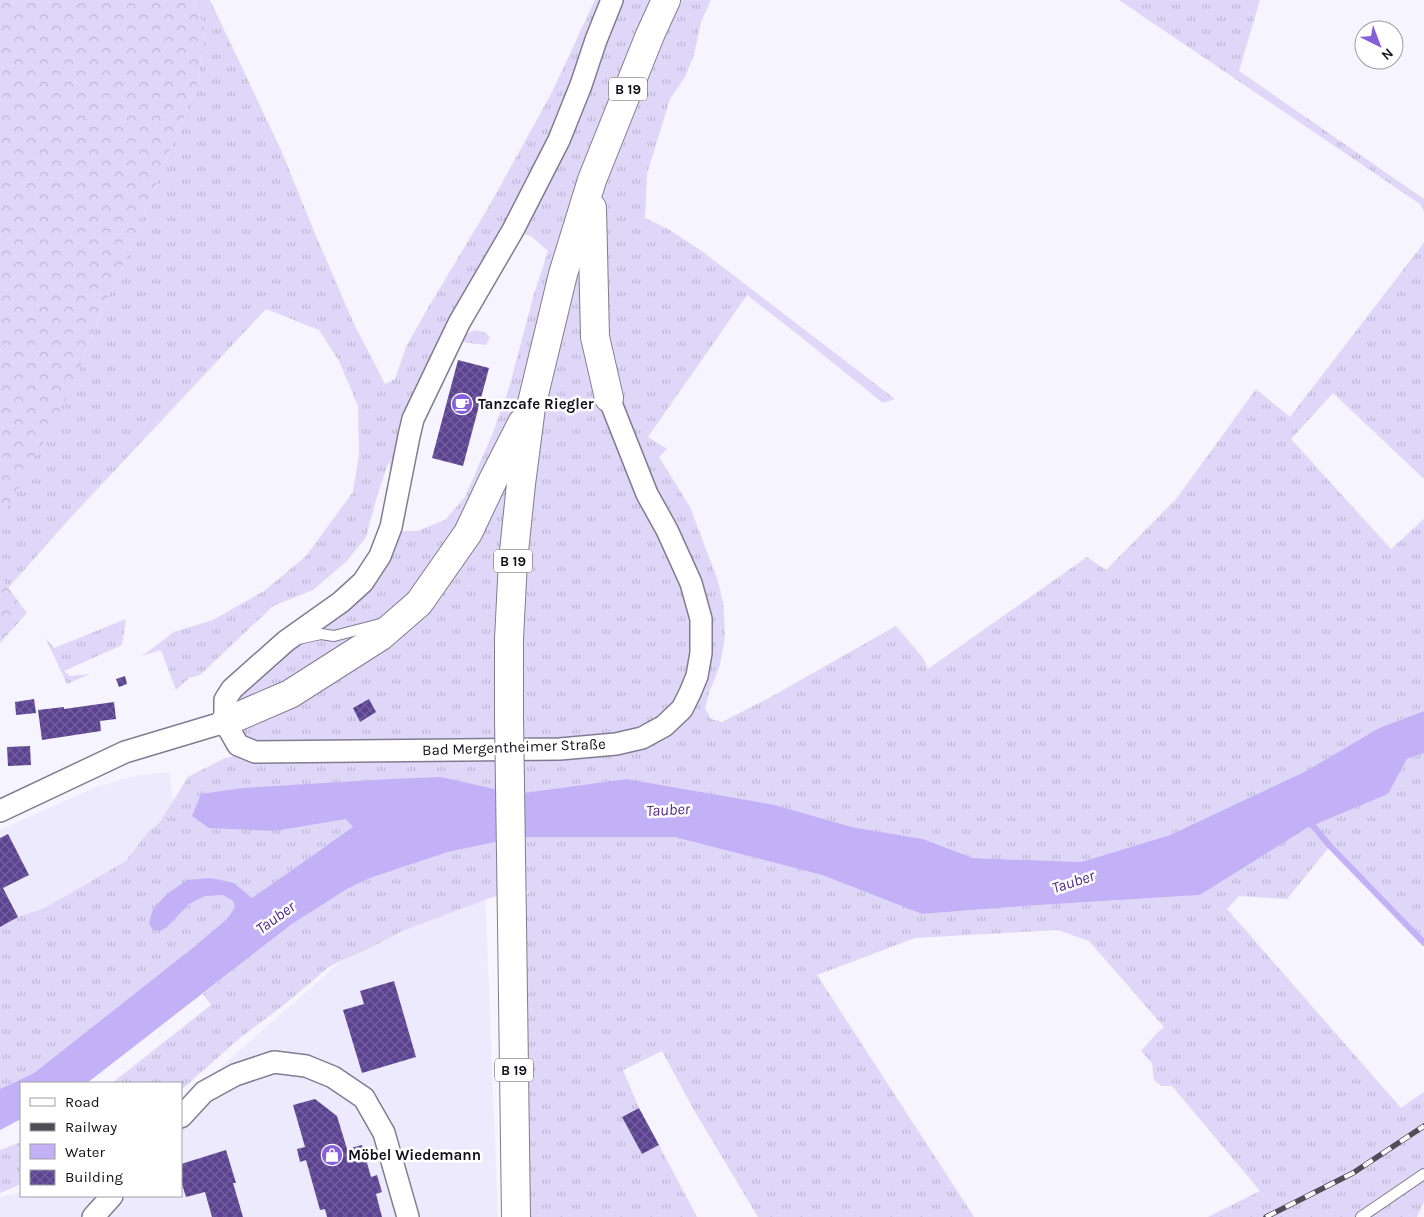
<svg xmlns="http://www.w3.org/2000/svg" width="1424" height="1217" viewBox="0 0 1424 1217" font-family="Karla,sans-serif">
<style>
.built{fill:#eeeafd}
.grass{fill:url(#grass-tufts)}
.forest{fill:url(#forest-crowns)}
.water{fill:#c3b1f8}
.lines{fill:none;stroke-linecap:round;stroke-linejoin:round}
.stream{stroke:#c3b1f8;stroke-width:6}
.building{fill:url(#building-cross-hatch)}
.service-casing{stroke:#817c91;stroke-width:12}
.minor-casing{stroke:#817c91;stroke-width:24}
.primary-casing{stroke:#817c91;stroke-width:30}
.service{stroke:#fff;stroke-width:10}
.minor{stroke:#fff;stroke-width:21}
.primary{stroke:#fff;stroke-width:28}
.rail-casing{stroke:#4f4d56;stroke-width:5.5}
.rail{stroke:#fff;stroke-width:4;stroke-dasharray:11;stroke-linecap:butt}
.primary-bridge-casing{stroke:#817c91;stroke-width:30;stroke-linecap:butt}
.primary-bridge{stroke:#fff;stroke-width:28}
.labels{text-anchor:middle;stroke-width:5;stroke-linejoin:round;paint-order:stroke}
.shield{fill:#fff;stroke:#59585d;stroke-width:1}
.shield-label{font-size:14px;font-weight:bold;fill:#121018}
.poi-label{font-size:15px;font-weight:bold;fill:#121018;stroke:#fff;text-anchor:start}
.street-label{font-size:15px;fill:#121018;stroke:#fff}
.water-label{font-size:16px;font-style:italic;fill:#4e288c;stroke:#fff}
</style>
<defs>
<pattern id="grass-tufts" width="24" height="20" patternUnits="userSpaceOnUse" patternTransform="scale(1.25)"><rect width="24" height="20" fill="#ded7f8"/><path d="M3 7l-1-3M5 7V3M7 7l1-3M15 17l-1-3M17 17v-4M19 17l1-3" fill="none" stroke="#bdb8d4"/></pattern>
<pattern id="forest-crowns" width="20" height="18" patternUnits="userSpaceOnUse" patternTransform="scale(1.25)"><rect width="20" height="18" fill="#ded7f8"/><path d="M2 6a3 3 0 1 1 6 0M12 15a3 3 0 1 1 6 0" fill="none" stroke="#bdb8d4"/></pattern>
<pattern id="building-cross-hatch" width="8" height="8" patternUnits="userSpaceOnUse" patternTransform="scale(1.25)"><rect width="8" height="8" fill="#5c4392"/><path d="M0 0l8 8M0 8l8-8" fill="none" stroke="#73609c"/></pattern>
</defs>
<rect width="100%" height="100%" fill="#f6f4fe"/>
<g class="built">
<path d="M170 772 173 802 159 834 140 856 0 940V830L96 787 138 775Z"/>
<path d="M485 889 498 1217H0V1197L21 1192V1196H181V1102L364 941Z"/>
</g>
<g class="grass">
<path d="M193 0H210L281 150 316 236 354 324 385 384 395 379 406 347 425 313 488 208 551 94 595 0H711L701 22 694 55 685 77 670 99 647 174 645 218 668 229 703 252 895 399 883 403 796 333 747 295 648 437 667 449 659 457 690 507 717 578 723 602 725 636 720 665 709 693 705 708 711 719 722 722 769 698 896 626 923 658 928 669 1087 557 1106 570 1177 498 1256 389 1290 417 1423 244 1424 241V479L1333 393 1291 439 1391 549 1424 519V711L1379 728 1306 771 1170 835 1081 862 973 858 923 839 852 827 775 805 627 779 338 851 327 845 252 898 195 946 34 1073 0 1089V927L18 917 45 908 126 861 147 833 160 822 188 777 225 758 254 752 238 745 225 700 341 602 398 531H417L445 520 465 497 492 435 509 388 534 294 548 251 531 236 513 230 414 419 395 509 389 461 378 493 366 537 347 561 313 590 273 606 200 675 189 678 176 690 161 650 142 656 174 632 213 620 264 591 306 556 353 492 359 454 358 406 339 361 319 330 266 309 73 515 8 588 3 581 0 580V447L75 381 89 341 125 260 197 86 206 31Z"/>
<path d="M1119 0H1260L1239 71 1424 199V212L1420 204Z"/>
<path d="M475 330 486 333 490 338 486 345 463 342 464 335Z"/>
<path d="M126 619 122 645 64 671 70 676 90 674 67 684 45 637 54 648Z"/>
<path d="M1424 753V943L1330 846 1287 899 1239 896 1227 909 1401 1108 1424 1092V1202L1417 1217H1208L1260 1191 1172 1086H1161L1154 1080 1152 1063 1141 1051 1157 1033 1164 1027 1089 941 1058 930 915 938 817 975 974 1217H758L694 1110 662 1051 623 1070 639 1108 622 1117 642 1154 659 1145 697 1217H516L512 923 529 891 493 897 402 931 370 948 330 966 285 1004 241 1037 181 1090V1083H112L211 1005 203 994 292 924 347 889 370 878 448 852 519 837H674L822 875 922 914 1024 906 1200 895 1307 828 1388 794 1407 759Z"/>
<path d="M21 1142V1184L0 1193V1150Z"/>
</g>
<g class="forest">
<path d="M0 0H193L206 31 197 86 125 260 89 341 75 382 28 472 0 522Z"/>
<path d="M0 580 3 581 27 613 0 643Z"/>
</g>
<path class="water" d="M1424 711V753L1407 759 1388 794 1307 828 1200 895 1024 906 922 914 822 875 674 837H519L448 852 370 878 347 889 292 924 87 1083H21V1119L0 1130V1089L34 1073 195 946 228 918 235 907 233 901 223 895 205 896 189 904 166 928 159 931 153 930 149 923 153 909 167 894 187 880 211 878 234 883 252 898 353 827 346 819 274 831 209 828 192 816 201 794 243 788 390 779 441 777 517 794 627 779 775 805 852 827 923 839 973 858 1081 862 1170 835 1306 771 1379 728Z"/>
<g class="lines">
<path class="stream" d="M1308 820 1330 846 1424 943"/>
</g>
<g class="building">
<path d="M458 360 489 368 463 466 432 458Z"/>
<path d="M125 676 127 684 119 687 116 679Z"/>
<path d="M34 699 36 713 16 715 15 702Z"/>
<path d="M369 699 376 712 360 722 353 708Z"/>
<path d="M114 702 116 719 100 721 101 731 42 740 38 710 64 707V709Z"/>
<path d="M30 746 31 765 8 766 7 747Z"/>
<path d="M8 834 29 875 3 888 18 917 0 927V838Z"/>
<path d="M394 981 416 1057 362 1073 343 1010 364 1004 360 991Z"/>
<path d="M315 1099 337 1116 347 1149 362 1145 371 1177 377 1175 382 1192 376 1194 382 1217H327L325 1209 320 1210 306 1160 300 1162 297 1149 305 1147 293 1105Z"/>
<path d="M639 1108 659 1145 642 1154 622 1117Z"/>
<path d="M226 1150 236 1183H233L243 1217H212L205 1192 186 1197 181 1181V1164Z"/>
</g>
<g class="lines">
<g class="service-casing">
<g id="service">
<path d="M298 639 321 634 334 636 384 623"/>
<path d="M1361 1217 1424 1174"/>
</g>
</g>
<g class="minor-casing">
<g id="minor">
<path d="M609 398 647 494 667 530 691 583 701 619V653L697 676 690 693 682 709 664 726 642 738 616 744 560 749 255 752 238 745 225 722V700L232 689 286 641 341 602 363 582 380 556 391 527 409 436 413 419 459 323 513 230 559 140 581 85 596 40 612 0"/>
<path d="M0 811 125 752 225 722"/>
<path d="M181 1117 204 1092 235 1075 274 1062 306 1066 333 1077 364 1098 384 1133 408 1217"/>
<path d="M93 1217 112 1196"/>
</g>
</g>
<g class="primary-casing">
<g id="primary">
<path d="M592 208 595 337 609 398"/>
<path d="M509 717V639L513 561 521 484 531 407 563 274 592 180 650 35 666 0"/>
<path d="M225 722 290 694 381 636 419 603 468 533 494 478 522 423"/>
<path d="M512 923 516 1217"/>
</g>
</g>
<use href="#service" class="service"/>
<use href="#minor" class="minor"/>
<use href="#primary" class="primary"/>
<g class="rail-casing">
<path id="rail" d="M1266 1217 1353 1173 1424 1126"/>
</g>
<use href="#rail" class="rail"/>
<g class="primary-bridge-casing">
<path id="primary-bridge" d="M509 717 512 923"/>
</g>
<use href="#primary-bridge" class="primary-bridge"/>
</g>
<defs>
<g id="cafe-disc" transform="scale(1.125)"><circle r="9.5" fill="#875fd9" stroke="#fff"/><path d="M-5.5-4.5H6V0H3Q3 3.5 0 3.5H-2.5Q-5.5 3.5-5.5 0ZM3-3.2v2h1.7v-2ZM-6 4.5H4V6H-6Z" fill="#fff"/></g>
<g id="shop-disc" transform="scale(1.125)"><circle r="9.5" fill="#875fd9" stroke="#fff"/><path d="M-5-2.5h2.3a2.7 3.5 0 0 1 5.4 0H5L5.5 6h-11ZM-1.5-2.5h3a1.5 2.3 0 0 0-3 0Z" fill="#fff"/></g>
</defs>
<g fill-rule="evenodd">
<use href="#cafe-disc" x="462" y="404"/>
<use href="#shop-disc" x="332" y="1155"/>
</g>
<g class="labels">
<g class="shield">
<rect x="609" y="77.5" width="38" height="23" rx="4"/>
<rect x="494" y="549.5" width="38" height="23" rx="4"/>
<rect x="495" y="1058.5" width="38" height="23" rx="4"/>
</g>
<g class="shield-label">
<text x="628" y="94">B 19</text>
<text x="513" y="566">B 19</text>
<text x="514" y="1075">B 19</text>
</g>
<g class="poi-label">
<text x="478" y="409">Tanzcafe Riegler</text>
<text x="348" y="1160">Möbel Wiedemann</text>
</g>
<g class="street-label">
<text transform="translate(514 747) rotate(-2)" y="5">Bad Mergentheimer Straße</text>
</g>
<g class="water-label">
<text transform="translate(668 809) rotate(-3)" y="6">Tauber</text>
<text transform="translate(1073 881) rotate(-18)" y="6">Tauber</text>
<text transform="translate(275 917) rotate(-36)" y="6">Tauber</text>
</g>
</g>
<rect x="20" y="1082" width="162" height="115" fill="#ffffff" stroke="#a09fa3"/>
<rect x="30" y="1098" width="25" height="8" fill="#ffffff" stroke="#a09fa3"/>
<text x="65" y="1107" font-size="15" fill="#121018">Road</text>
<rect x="30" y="1123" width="25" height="8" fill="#4f4d56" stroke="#a09fa3"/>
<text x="65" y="1132" font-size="15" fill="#121018">Railway</text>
<rect x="30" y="1144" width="25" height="15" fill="#c3b1f8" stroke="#a09fa3"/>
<text x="65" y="1157" font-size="15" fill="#121018">Water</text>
<rect x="30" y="1170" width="25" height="15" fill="url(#building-cross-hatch)" stroke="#a09fa3"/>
<text x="65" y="1182" font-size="15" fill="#121018">Building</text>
<g transform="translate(1379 45) rotate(138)"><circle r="24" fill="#ffffff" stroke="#a09fa3"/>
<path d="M0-4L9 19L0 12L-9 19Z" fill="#875fd9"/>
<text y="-8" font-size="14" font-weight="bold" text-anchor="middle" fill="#121018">N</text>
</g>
</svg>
